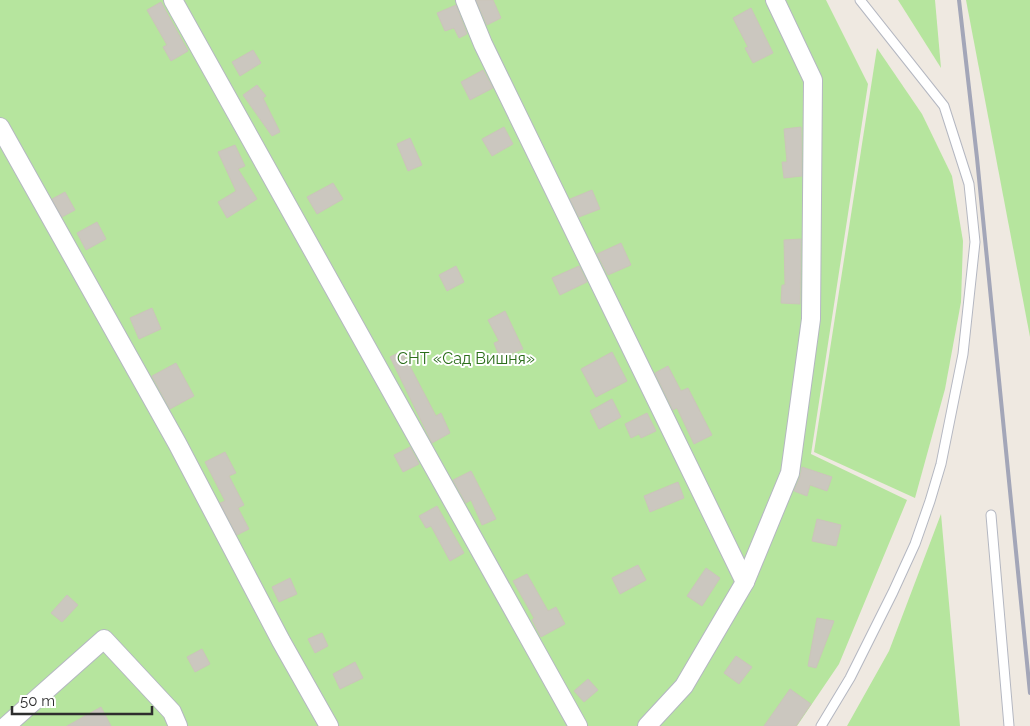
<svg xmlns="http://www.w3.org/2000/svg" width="1030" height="726" viewBox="0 0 1030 726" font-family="Raleway,sans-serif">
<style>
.green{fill:#b6e59e}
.building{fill:#cbc7bf;stroke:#cbc5ba}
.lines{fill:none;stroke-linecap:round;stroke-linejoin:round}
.lane-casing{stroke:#b4b7c1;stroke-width:11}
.street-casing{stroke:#b4b7c1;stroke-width:20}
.lane{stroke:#fff;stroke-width:9}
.street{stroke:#fff;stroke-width:18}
.rail{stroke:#a3a6b8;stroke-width:4}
.labels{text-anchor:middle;stroke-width:4;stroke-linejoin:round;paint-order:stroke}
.park-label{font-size:16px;fill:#2c6e1b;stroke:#fff}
</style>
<rect width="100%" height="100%" fill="#efe9e1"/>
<g class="green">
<path d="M0 0H826L868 84 811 454 907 500 839 664 797 726H0Z"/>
<path d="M898 0H935L941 68Z"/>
<path d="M966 0H1030V337Z"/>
<path d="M877 48 922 114 952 176 963 241 961 302 945 389 915 498 814 452Z"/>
<path d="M941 514 960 726H847L889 651Z"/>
</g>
<g class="building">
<path d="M476 0H493L501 18 487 25Z"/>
<path d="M161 2 188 51 171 61 163 47 167 45 147 10Z"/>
<path d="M456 5 467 34 459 38 454 28 445 31 437 13Z"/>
<path d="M751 8 773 53 753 63 745 48 748 47 733 18Z"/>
<path d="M253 50 261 63 240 76 232 62Z"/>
<path d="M483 70 493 88 470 100 461 82Z"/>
<path d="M257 85 266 96 263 98 280 132 272 136 243 95Z"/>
<path d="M504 127 513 144 492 156 482 139Z"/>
<path d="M801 127 802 176 784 178 782 162H787L784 129Z"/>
<path d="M410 138 422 165 408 171 397 144Z"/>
<path d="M235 145 245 166 238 169 257 199 227 218 218 202 236 191 218 152Z"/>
<path d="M333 183 343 199 317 214 307 197Z"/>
<path d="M592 190 600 209 579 217 570 199Z"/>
<path d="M65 192 75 210 62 217 52 199Z"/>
<path d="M97 222 106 239 86 250 77 233Z"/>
<path d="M801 239 800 304 781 303 782 285H785L784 240Z"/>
<path d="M621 243 631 265 608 275 597 254Z"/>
<path d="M456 266 464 282 447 291 439 275Z"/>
<path d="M579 266 587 282 560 295 552 278Z"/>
<path d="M152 308 161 329 139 339 130 318Z"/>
<path d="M505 311 523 349 500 358 494 343 499 341 488 320Z"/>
<path d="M402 351 436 416 441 413 450 433 432 443 390 357Z"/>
<path d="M612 352 627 381 596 397 581 369Z"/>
<path d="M176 363 194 396 170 409 152 376Z"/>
<path d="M668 366 681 391 688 388 712 435 694 444 677 408 673 410 655 373Z"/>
<path d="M612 399 621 417 599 429 590 411Z"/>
<path d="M647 413 656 431 641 438 639 434 631 438 625 424Z"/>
<path d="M410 447 419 464 403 472 394 455Z"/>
<path d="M225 452 236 473 229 476 244 505 238 508 249 529 237 535 220 503 225 501 205 462Z"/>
<path d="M802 467 832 477 827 491 810 485 807 496 794 491 800 477Z"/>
<path d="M471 471 496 519 482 525 471 500 466 503 453 480Z"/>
<path d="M678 482 684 498 650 512 644 496Z"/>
<path d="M437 506 464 553 450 561 431 526 426 528 419 516Z"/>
<path d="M817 519 841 525 836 546 812 541Z"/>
<path d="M638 565 646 580 620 594 612 578Z"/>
<path d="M706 568 720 578 702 606 687 596Z"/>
<path d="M527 574 548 611 556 607 565 624 541 637 532 620 534 618 513 581Z"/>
<path d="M290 578 297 594 279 602 272 587Z"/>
<path d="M67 595 78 605 62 622 51 613Z"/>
<path d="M817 618 834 621 816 668 808 666Z"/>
<path d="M322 633 328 646 315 653 308 639Z"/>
<path d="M202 649 210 664 195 672 187 657Z"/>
<path d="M736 656 752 667 739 684 724 673Z"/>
<path d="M355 662 363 678 340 689 333 674Z"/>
<path d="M588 679 598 690 584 702 574 691Z"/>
<path d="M790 689 811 704 796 726H764Z"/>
<path d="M101 707 111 726H67Z"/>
</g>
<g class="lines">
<g class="lane-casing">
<g id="lane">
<path d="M991 515 1009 726"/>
<path d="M821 726 850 678 893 592 915 544 930 501 941 464 963 354 975 242 969 184 944 106 860 0"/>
</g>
</g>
<g class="street-casing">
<g id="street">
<path d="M173 0 578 726"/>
<path d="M465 0 483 44 745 582"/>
<path d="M0 127 177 443 281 641 329 726"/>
<path d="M6 726 104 639 172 712 178 726"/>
<path d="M647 726 684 686 745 582 790 473 811 319 813 80 775 0"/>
</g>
</g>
<use href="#lane" class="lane"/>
<use href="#street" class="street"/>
<path class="rail" d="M959 0 977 158 1030 693"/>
</g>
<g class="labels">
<g class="park-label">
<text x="466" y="364">СНТ «Сад Вишня»</text>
</g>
</g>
<path d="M12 706v8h140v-8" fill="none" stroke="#2e2e2e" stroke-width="2.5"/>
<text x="20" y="706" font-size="15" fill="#2e2e2e" stroke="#ffffff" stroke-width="4" paint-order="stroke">50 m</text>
</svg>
